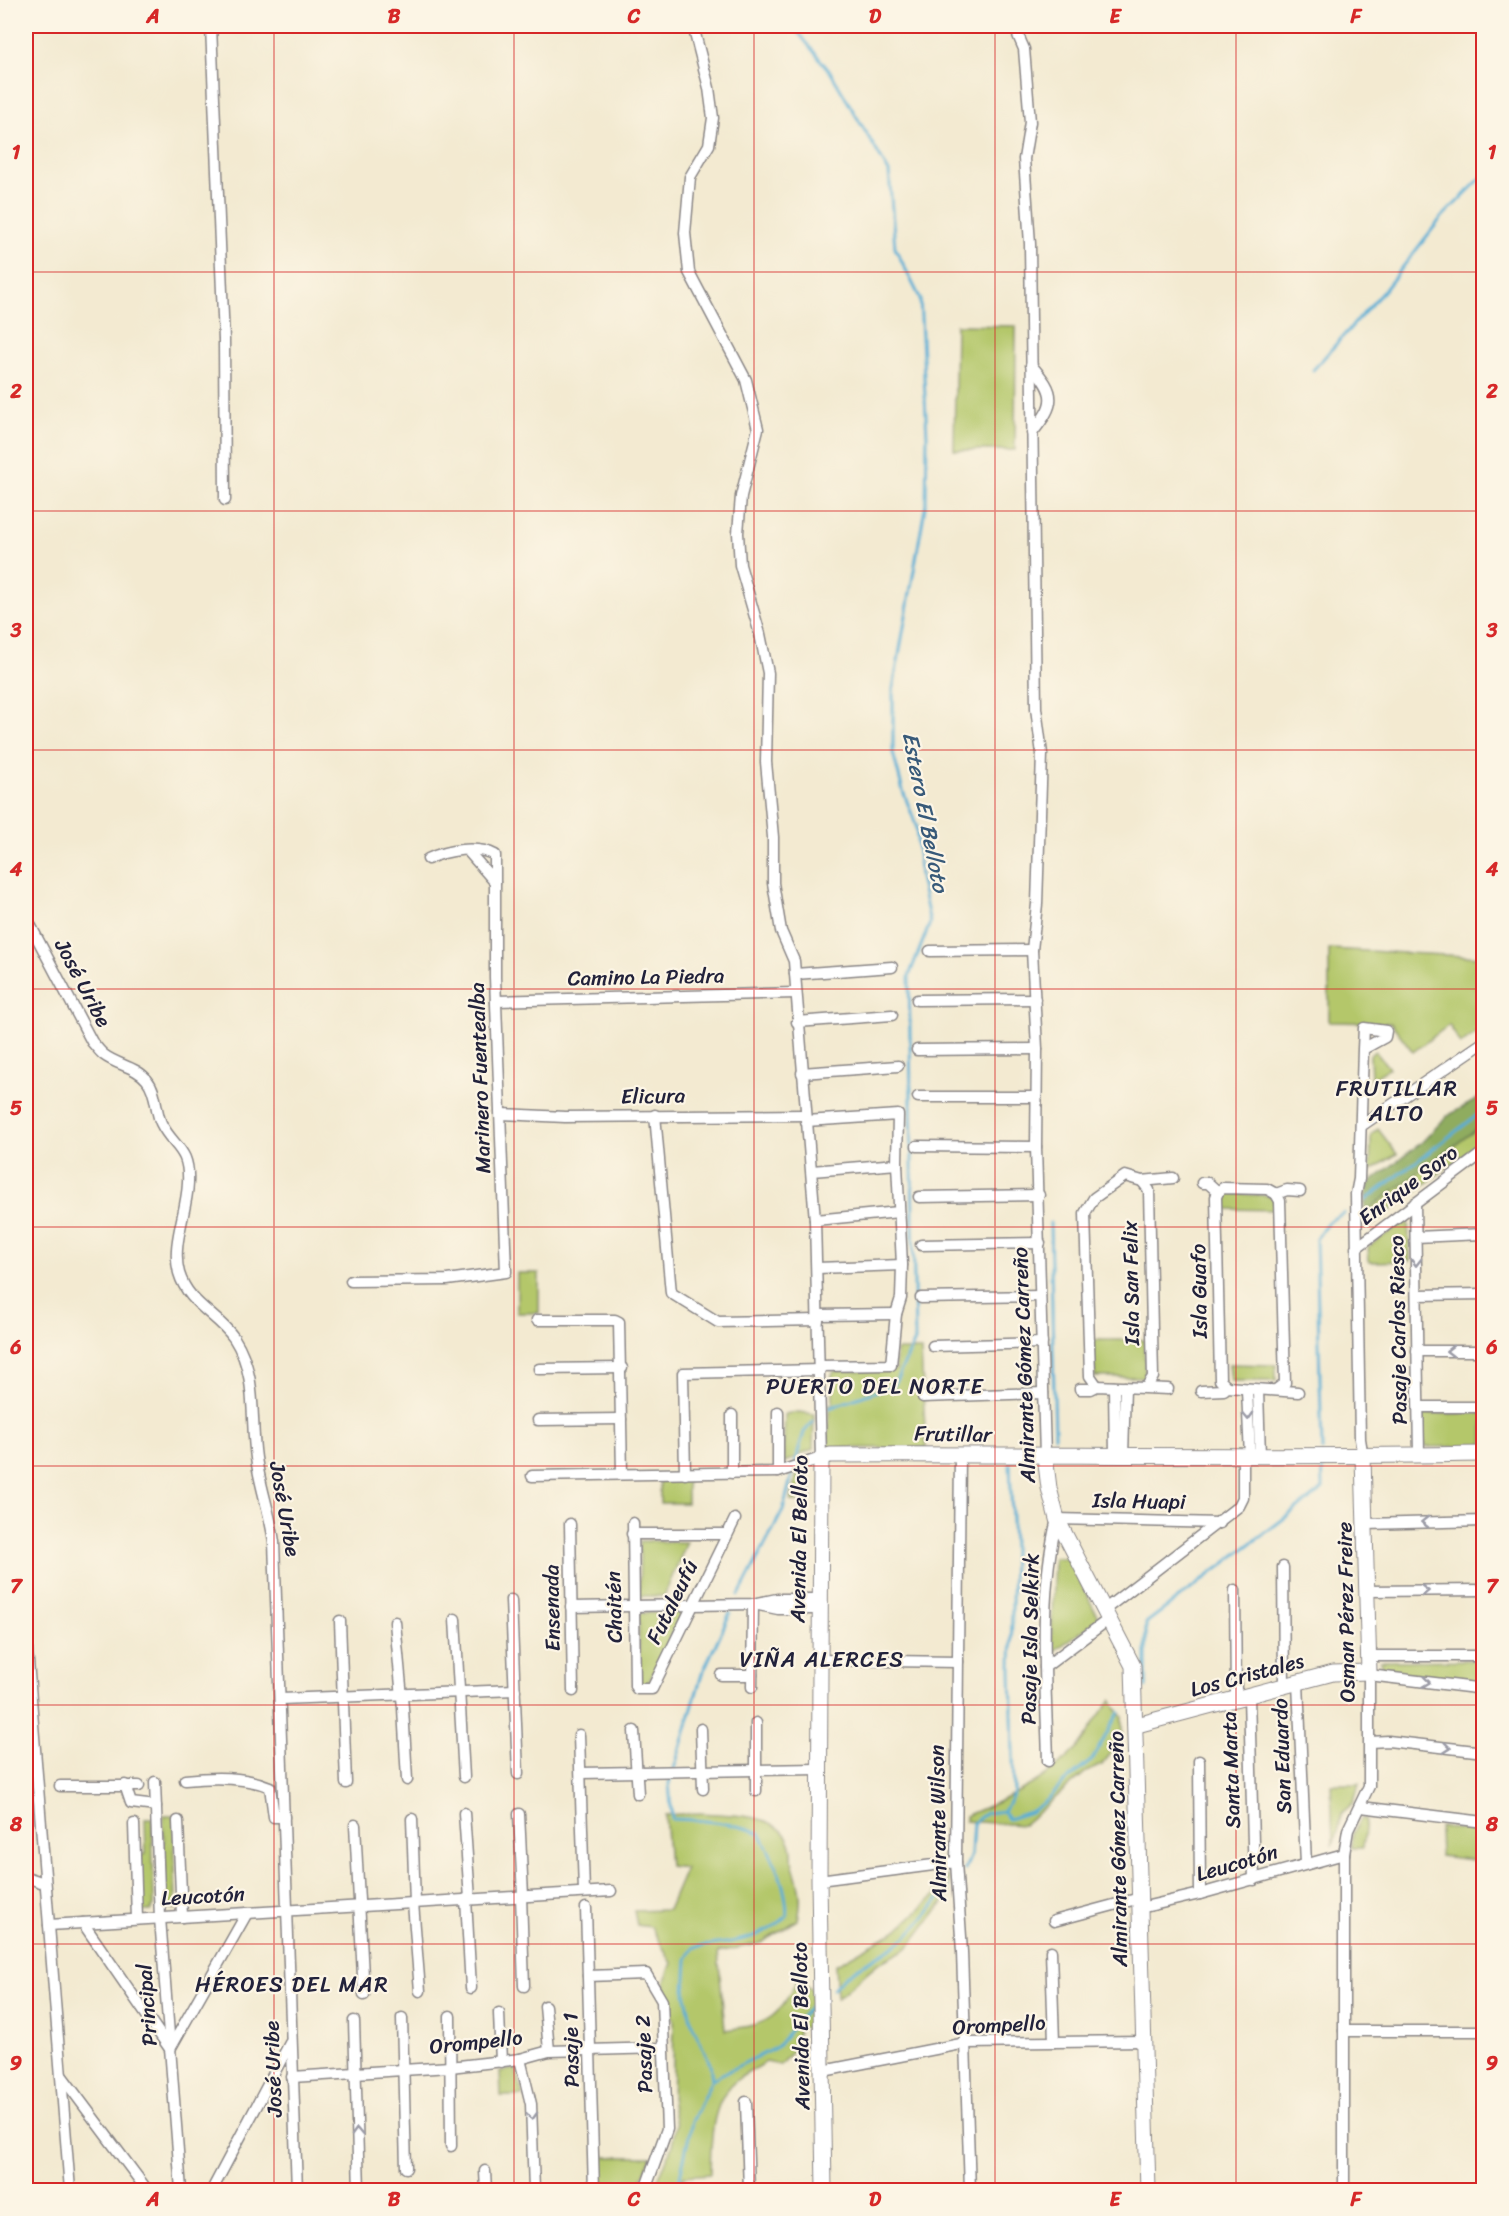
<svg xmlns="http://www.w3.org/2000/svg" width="1509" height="2216" viewBox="0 0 1509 2216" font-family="Sriracha,sans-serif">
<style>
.green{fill:#b4c76a;stroke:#6b7452;stroke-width:1.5}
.forest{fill:#8fac5e;stroke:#58674c;stroke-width:1.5}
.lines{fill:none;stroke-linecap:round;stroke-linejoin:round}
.stream{stroke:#59aed5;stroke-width:3}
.street-casing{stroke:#8a8686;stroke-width:13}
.secondary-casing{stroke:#8a8686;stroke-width:17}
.street{stroke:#fff;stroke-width:10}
.secondary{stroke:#fff;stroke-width:15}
.oneway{stroke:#9c9ca7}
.grid{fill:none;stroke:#d62828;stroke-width:1.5;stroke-opacity:0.55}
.labels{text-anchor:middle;stroke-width:4.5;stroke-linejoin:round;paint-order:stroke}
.street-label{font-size:21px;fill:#22223b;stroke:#fcf5e5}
.water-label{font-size:22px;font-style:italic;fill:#385a79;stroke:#fcf5e5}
.neighbourhood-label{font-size:22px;letter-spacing:1.5px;fill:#22223b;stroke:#fcf5e5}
.neatline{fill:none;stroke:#d62828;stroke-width:2}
.grid-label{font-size:20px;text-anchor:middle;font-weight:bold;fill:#d62828}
</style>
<rect width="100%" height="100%" fill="#fcf5e5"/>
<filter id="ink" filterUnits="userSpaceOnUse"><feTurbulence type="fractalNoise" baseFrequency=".0167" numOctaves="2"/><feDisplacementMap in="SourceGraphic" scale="12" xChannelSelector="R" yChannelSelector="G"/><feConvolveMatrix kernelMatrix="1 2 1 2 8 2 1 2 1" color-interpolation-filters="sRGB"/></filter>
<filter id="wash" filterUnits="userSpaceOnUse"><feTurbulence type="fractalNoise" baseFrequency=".008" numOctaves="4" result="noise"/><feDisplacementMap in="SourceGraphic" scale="24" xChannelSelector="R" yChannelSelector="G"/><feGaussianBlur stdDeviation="1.35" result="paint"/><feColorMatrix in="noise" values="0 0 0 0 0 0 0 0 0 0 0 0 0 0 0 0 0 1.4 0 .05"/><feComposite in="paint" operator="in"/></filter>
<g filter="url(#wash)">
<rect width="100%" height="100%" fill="#f3ead1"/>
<g class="green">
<path d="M956 325 1016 326 1015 450H954Z"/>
<path d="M1329 949 1483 957V1028L1461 1044 1449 1025 1413 1052 1391 1023 1329 1022Z"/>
<path d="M1375 1051 1389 1068 1371 1080 1370 1055Z"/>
<path d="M1483 1124V1140L1369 1227 1364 1226V1213Z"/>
<path d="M1378 1129 1397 1154 1370 1171 1371 1135Z"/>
<path d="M1225 1193 1273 1196 1277 1210 1222 1209 1221 1197Z"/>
<path d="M1408 1219 1410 1261 1369 1262 1368 1247Z"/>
<rect x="517" y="1273" width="22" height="40"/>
<path d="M1093 1340H1144L1145 1377H1095Z"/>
<path d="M896 1350H921L926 1448H828L829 1405 833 1403 832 1374 835 1371 896 1370Z"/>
<path d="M1229 1364 1276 1365V1381H1231Z"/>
<path d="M798 1412 814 1414 813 1449 783 1463 785 1414Z"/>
<path d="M1483 1413V1446L1424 1447 1422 1414Z"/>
<path d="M801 1472 810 1481 811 1500 791 1501 797 1473Z"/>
<rect x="660" y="1481" width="27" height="22"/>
<path d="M640 1541 687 1542 664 1596H639Z"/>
<path d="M1054 1558H1068L1099 1619 1051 1653Z"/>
<path d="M639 1613H682L648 1684 642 1686 639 1682Z"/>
<path d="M1483 1660V1683L1383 1671 1380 1661Z"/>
<path d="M1111 1700 1122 1717V1739L1102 1765 1086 1772 1023 1825 965 1821V1816C1006 1799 1045 1782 1076 1749 1089 1734 1097 1715 1111 1700Z"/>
<path d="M1331 1784H1359L1354 1802 1342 1813 1333 1846Z"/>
<path d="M700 1813C728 1816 781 1811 791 1846 793 1852 791 1859 793 1865 799 1887 803 1896 798 1920L761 1943 718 1952 725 2030C769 2024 777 2020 797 1980L812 1990 811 2027 799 2028 793 2050 780 2065 766 2062C757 2068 747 2073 738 2079 710 2101 711 2142 710 2174L683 2176V2190H654L672 2146 676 2125 672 2104 674 2022 666 1995 665 1980 672 1963 651 1927 637 1925 634 1911 668 1910 686 1868 669 1866 665 1815Z"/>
<path d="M163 1816H174L176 1909 166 1907Z"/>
<path d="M145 1818H152L154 1906 150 1911H142L140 1855 146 1854Z"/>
<path d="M1361 1818 1366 1819 1363 1848H1352L1353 1833Z"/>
<path d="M1439 1827 1476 1831 1473 1860 1440 1856Z"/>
<path d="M948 1876 949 1895 908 1948 877 1964 837 1998 835 1965 899 1929 935 1895 936 1881Z"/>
<path d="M516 2069 523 2096H501L500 2071Z"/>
<path d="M599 2157H651L637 2190H599Z"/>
</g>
<path class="forest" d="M1483 1096V1124L1364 1213 1367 1185 1422 1142 1447 1116Z"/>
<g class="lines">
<g class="stream">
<path d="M793 26 831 73 889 172 895 248 920 298 927 436 926 502 893 689V753L903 791 916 825 920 877 930 923 909 976 915 1341 894 1385 829 1408"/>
<path d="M1313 370 1387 287 1442 217 1484 175"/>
<path d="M1366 1200 1484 1110"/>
<path d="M1050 1223 1055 1436"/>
<path d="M1322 1450 1316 1239 1329 1221 1344 1213"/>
<path d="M795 1463 804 1432 813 1422"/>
<path d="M739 1595 783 1510 793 1470"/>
<path d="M1146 1687V1623L1323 1489 1322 1459"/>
<path d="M674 1769 702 1674 730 1613"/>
<path d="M672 1775 669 1783 672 1819C702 1820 731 1822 760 1833 774 1861 787 1884 787 1916 761 1941 728 1943 694 1947L687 1959 685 1993 692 2024 710 2064 712 2079 692 2122 677 2190"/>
<path d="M1004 1811 1014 1793 1011 1671 1013 1548 1010 1464"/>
<path d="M965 1869 971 1855 973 1823 986 1813 1004 1811 1008 1819 1030 1812 1049 1799 1061 1785 1092 1760 1119 1712"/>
<path d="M833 1989C850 1967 880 1958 902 1940 919 1926 934 1904 948 1887"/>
<path d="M712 2079 777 2047 810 2006"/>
</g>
</g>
</g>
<g filter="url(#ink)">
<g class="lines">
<g class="street-casing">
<g id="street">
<path d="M211 26 224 340 225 500"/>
<path d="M1014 26 1024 49 1030 122 1024 159 1030 244 1036 708 1042 754 1037 904 1032 950 1037 1049 1036 1147 1045 1456"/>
<path d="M1031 365C1057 394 1056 403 1032 433"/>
<path d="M468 851 495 882"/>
<path d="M26 917 92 1042C96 1046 100 1052 104 1055 117 1065 137 1067 147 1080 157 1092 155 1110 161 1123 173 1148 190 1147 188 1183 187 1212 171 1244 179 1273 188 1304 217 1314 234 1338 258 1375 250 1417 256 1458 260 1486 270 1513 274 1542L297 2190"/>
<path d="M930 951 1032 950"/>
<path d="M795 974 892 967"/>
<path d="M917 1000 1035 999"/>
<path d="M496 1001 796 993"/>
<path d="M797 1022 892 1015"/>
<path d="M917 1050 1037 1049"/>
<path d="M802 1073 898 1066"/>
<path d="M918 1097H1036"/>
<path d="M502 1114 565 1117 806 1115"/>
<path d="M655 1115 671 1293 718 1322 818 1320"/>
<path d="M806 1121 898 1115 897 1164 902 1265 901 1298 896 1314 891 1365 820 1366"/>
<path d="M1361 1126 1484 1042"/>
<path d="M917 1146 1036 1147"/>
<path d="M812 1171 897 1164"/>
<path d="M1142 1181 1149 1190 1153 1377 1147 1386"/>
<path d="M1202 1183H1208L1218 1192 1223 1188 1267 1189 1276 1194 1287 1190 1300 1191"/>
<path d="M1218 1192 1216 1197 1220 1380 1227 1387"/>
<path d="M1276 1194 1280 1201 1285 1383 1277 1389"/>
<path d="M919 1197 1039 1195"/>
<path d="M1415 1203 1419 1455"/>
<path d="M815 1220 899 1212"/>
<path d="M1416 1237 1482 1234"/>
<path d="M921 1245 1040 1243"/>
<path d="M1356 1248 1484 1152"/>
<path d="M817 1268 902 1265"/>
<path d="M351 1281 447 1280 506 1272 495 977V855C477 845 446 850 428 859"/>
<path d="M1417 1295 1484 1294"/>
<path d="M921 1298 1040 1296"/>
<path d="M818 1315 896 1314"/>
<path d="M537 1320H615L619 1322 622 1474"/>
<path d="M933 1346 1042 1343"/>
<path d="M1417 1351H1484"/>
<path d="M539 1369 622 1368"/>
<path d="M1097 1386 1090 1376 1085 1213 1094 1198 1125 1176 1142 1181 1173 1178"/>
<path d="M1114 1387 1115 1456"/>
<path d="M1080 1389H1091L1097 1386 1168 1389"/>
<path d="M1247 1390 1250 1457"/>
<path d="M1258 1390 1260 1457"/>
<path d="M1201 1391 1224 1390 1227 1387 1298 1392"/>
<path d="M923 1397 1043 1393"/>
<path d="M1419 1407H1484"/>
<path d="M778 1412V1472"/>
<path d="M538 1420 621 1419"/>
<path d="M960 1455 956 1862 962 1952 970 2190"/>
<path d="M1123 1456 1125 1387"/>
<path d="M1363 1457 1360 1439 1356 1194 1359 1179 1363 1049 1364 1028 1386 1031 1385 1037 1363 1049"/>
<path d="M732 1473V1415"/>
<path d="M685 1474 683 1373 820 1370"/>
<path d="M532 1476 778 1472 821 1458 815 1220 795 974 794 961 781 931 773 883V837L766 762 768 673 760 634 740 565 738 533 741 496 758 429 746 380 689 272 685 233 690 177 709 145 713 118 709 88 693 26"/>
<path d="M633 1523 635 1686 637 1689H652L735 1519"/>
<path d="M570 1524 573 1691"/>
<path d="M1366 1524 1484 1521"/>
<path d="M632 1534H727"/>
<path d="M1283 1567 1284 1687"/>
<path d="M1235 1590 1236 1699"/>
<path d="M1367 1591 1484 1590"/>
<path d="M511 1600 518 1774"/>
<path d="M759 1605 778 1609H819"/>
<path d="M571 1607 753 1604 777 1599H819"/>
<path d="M1104 1610 1239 1506 1243 1498V1457"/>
<path d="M455 1619 464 1777"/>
<path d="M340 1621 346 1783"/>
<path d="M395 1622 403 1708 407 1780"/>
<path d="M26 1636 70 2190"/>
<path d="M1369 1656H1484"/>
<path d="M818 1660 958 1662"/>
<path d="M1045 1667 1109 1619"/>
<path d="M721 1675H752"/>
<path d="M1369 1675 1484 1689"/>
<path d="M1298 1683 1306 1864"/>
<path d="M752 1687 753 1604"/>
<path d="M1249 1696 1254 1880"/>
<path d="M281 1699 515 1690"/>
<path d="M756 1723V1791"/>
<path d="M701 1729 703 1789"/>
<path d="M634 1731 638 1794"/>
<path d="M579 1735 584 1892"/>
<path d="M1370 1742 1388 1741 1484 1752"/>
<path d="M1048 1761C1046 1681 1038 1597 1057 1519L1220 1523"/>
<path d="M1199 1761 1200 1894"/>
<path d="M581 1773 819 1769"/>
<path d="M185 1780C213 1777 244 1776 270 1787L274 1817H284"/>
<path d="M155 1782 160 1918 181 2190"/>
<path d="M125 1785 131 1803 156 1806"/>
<path d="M60 1786H139"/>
<path d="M1361 1807 1484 1822"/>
<path d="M464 1813 470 1899"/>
<path d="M519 1814 523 1896"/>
<path d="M412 1819 415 1903"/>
<path d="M178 1821 182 1917"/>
<path d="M134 1824 137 1919"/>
<path d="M355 1825 364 1995"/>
<path d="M26 1877 44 1883"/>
<path d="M819 1880 956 1862"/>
<path d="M521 1896 524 1986"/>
<path d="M466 1899 471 1988"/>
<path d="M413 1903 420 1991"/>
<path d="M586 1908 594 2190"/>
<path d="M1140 1908 1200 1894 1344 1854"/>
<path d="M1054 1921 1140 1898"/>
<path d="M83 1923 170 2049 247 1913"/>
<path d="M49 1925 611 1891"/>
<path d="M1051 1951 1054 2042"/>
<path d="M588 1976 646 1974 662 2001 667 2129 645 2190"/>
<path d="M545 2006 549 2051"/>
<path d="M499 2013 501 2062"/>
<path d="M450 2016 451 2146"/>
<path d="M402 2018 406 2168"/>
<path d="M354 2021 359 2190"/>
<path d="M1344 2031H1484"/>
<path d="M520 2059 531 2104 534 2190"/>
<path d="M823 2071 966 2043 1145 2041"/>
<path d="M61 2075 147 2190"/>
<path d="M292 2077 450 2067 520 2059 549 2051 663 2048"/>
<path d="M746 2102 749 2190"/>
<path d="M485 2171 486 2190"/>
<path d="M212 2190 290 2043"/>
<path d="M1344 2190V1854L1348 1830 1369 1786V1672"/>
</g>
</g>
<g class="secondary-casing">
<g id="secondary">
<path d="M1045 1456 1049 1488 1057 1519 1133 1666 1148 2190"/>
<path d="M1137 1725 1333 1673 1369 1672 1363 1457"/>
<path d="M824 2190 819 1880 821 1458 830 1455C1048 1454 1266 1458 1484 1454"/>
</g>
</g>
<use href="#street" class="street"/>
<use href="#secondary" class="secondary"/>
</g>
<defs><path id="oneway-chevron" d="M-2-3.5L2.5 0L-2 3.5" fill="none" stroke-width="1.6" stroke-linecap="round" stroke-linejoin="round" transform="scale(1.5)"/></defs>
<g class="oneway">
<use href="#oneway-chevron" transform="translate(1416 1262) rotate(90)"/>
<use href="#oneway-chevron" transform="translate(1450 1351) rotate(180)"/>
<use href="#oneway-chevron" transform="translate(1248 1416) rotate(88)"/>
<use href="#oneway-chevron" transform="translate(1425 1522) rotate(179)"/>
<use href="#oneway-chevron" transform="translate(1425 1591) rotate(-1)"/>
<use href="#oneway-chevron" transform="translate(1426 1682) rotate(7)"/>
<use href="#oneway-chevron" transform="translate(1447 1748) rotate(6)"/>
<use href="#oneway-chevron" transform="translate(532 2116) rotate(88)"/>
<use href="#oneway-chevron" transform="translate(357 2132) rotate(-92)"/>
</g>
</g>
<path class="grid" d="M274 26V2190M514 26V2190M754 26V2190M995 26V2190M1236 26V2190M26 272H1484M26 511H1484M26 750H1484M26 989H1484M26 1227H1484M26 1466H1484M26 1705H1484M26 1944H1484"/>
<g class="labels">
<g class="street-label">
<text transform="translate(646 977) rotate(-1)" y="7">Camino La Piedra</text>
<text transform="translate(83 983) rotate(62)" y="7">José Uribe</text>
<text transform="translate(480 1078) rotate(-92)" y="7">Marinero Fuentealba</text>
<text transform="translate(653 1096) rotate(-1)" y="7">Elicura</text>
<text transform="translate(1408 1185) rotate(-37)" y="7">Enrique Soro</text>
<text transform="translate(1131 1283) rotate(-91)" y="7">Isla San Felix</text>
<text transform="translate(1199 1291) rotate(-91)" y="7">Isla Guafo</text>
<text transform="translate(1398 1330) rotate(-91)" y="7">Pasaje Carlos Riesco</text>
<text transform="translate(1024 1365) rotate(-92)" y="7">Almirante Gómez Carreño</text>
<text transform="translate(953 1434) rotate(1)" y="7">Frutillar</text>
<text transform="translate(1139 1501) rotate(1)" y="7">Isla Huapi</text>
<text transform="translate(285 1509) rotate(80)" y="7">José Uribe</text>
<text transform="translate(799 1539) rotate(-89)" y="7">Avenida El Belloto</text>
<text transform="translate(672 1602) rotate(-64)" y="7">Futaleufú</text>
<text transform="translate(614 1607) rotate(-91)" y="7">Chaitén</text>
<text transform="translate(552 1608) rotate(-91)" y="7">Ensenada</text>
<text transform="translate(1346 1612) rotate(-91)" y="7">Osman Pérez Freire</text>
<text transform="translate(1030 1639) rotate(-89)" y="7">Pasaje Isla Selkirk</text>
<text transform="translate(1247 1675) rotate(-15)" y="7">Los Cristales</text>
<text transform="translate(1282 1756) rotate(-92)" y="7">San Eduardo</text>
<text transform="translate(1231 1770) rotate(-92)" y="7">Santa Marta</text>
<text transform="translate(938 1823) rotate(-91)" y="7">Almirante Wilson</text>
<text transform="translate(1118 1849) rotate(-91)" y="7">Almirante Gómez Carreño</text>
<text transform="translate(1237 1863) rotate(-16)" y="7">Leucotón</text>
<text transform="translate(203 1896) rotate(-3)" y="7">Leucotón</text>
<text transform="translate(147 2005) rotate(-94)" y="7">Principal</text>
<text transform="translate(999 2025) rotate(-3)" y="7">Orompello</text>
<text transform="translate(801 2026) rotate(-91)" y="7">Avenida El Belloto</text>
<text transform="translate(476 2042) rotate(-6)" y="7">Orompello</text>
<text transform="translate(571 2050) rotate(-91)" y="7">Pasaje 1</text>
<text transform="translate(644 2054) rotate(-92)" y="7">Pasaje 2</text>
<text transform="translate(273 2069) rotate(-92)" y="7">José Uribe</text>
</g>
<g class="water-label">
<text transform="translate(926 812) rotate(79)" y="8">Estero El Belloto</text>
</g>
<g class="neighbourhood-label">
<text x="1397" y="1096">FRUTILLAR<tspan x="1397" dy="25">ALTO</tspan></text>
<text x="875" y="1394">PUERTO DEL NORTE</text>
<text x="822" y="1667">VIÑA ALERCES</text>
<text x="292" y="1992">HÉROES DEL MAR</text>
</g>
</g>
<rect width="1509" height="2216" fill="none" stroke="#fcf5e5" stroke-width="66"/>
<rect x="33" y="33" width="1443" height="2150" class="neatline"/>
<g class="grid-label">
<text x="153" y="23">A</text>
<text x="394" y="23">B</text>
<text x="634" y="23">C</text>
<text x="875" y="23">D</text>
<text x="1115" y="23">E</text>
<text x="1356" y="23">F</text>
<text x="16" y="159">1</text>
<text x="1492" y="159">1</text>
<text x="16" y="398">2</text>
<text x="1492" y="398">2</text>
<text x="16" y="637">3</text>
<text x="1492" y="637">3</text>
<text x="16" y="876">4</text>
<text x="1492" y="876">4</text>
<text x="16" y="1115">5</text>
<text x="1492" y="1115">5</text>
<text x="16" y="1354">6</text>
<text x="1492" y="1354">6</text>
<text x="16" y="1593">7</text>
<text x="1492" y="1593">7</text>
<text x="16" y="1831">8</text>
<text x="1492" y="1831">8</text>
<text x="16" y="2070">9</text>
<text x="1492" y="2070">9</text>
<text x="153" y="2206">A</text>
<text x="394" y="2206">B</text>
<text x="634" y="2206">C</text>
<text x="875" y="2206">D</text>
<text x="1115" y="2206">E</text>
<text x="1356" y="2206">F</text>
</g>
</svg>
